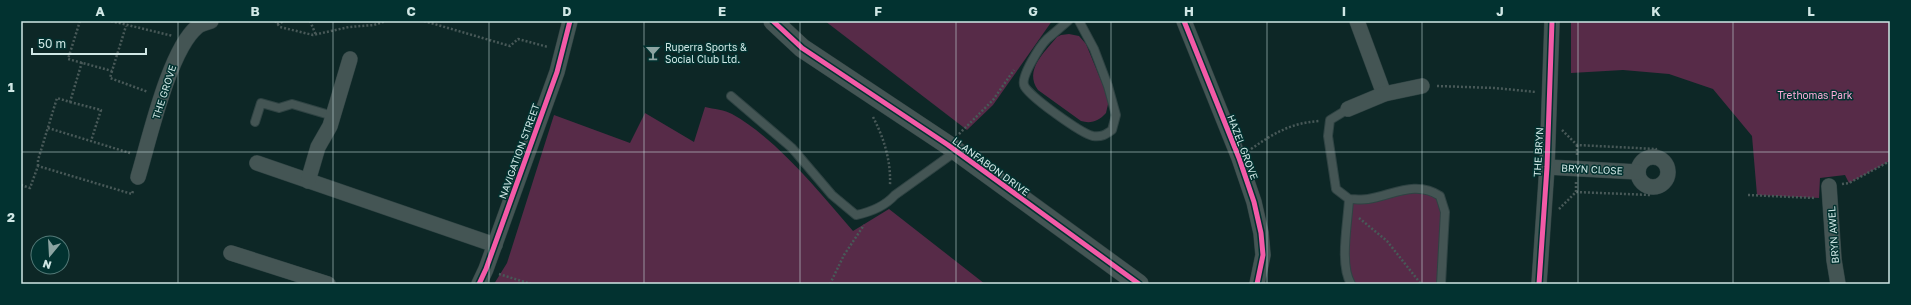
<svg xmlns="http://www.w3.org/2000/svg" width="1911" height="305" viewBox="0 0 1911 305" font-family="'Golos Text',sans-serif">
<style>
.green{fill:#572b48}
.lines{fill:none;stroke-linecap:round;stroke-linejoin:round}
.service-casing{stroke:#2f4343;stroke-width:10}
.minor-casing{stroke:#2f4343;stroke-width:16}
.tertiary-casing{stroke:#2f4343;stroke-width:20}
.path{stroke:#485958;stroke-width:2.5;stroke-dasharray:2 2;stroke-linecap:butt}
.service{stroke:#445554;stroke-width:8}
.minor{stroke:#445554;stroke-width:15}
.tertiary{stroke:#445554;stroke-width:19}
.cycleway-casing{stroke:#023230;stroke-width:8}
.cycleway{stroke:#f35aa7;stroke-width:5}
.grid{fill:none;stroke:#d0e7e5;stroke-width:1;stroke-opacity:0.55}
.labels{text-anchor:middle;stroke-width:3;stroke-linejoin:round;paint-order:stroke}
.poi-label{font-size:10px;fill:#d0e7e5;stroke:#023230;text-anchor:start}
.street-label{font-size:10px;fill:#d0e7e5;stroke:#023230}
.park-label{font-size:10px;fill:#feabd9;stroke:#023230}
.neatline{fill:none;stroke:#d0e7e5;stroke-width:1.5}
.grid-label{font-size:13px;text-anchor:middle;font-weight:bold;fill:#d0e7e5}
</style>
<rect width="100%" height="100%" fill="#0d2726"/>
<g class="green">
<path d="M825 21H1052L993 105 967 130Z"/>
<path d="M1571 21H1890V161L1849 183 1845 175 1820 178 1819 198 1757 195 1752 136 1713 89 1669 74 1623 70 1571 73Z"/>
<path d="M1069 34 1079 36 1086 44 1109 100 1106 113C1099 121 1091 124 1081 121L1038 90C1024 70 1044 53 1057 37L1061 35Z"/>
<path d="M705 107C714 109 725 110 732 114 777 139 819 192 853 231L889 209 985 284H494L507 263 554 115 630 143 645 113 694 142Z"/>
<path d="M1415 187 1440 196 1445 212 1441 284H1351L1347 271 1349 199Z"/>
</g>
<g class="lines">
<g class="service-casing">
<g id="service">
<path d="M1068 21C1061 27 1054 33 1047 39 1040 46 1021 76 1024 85 1027 95 1082 134 1093 136 1102 137 1105 135 1112 130L1116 115 1108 86 1094 49 1079 21"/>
<path d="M731 96 792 148 832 195 856 215C871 212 885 206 895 195L955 152"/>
<path d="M1348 109 1330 120 1328 136 1336 189 1349 199C1355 199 1361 200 1368 199 1393 195 1416 180 1440 196L1445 212 1441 284"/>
<path d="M255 122 261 103 279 108 292 104 333 116"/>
<path d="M1349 199C1348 223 1339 264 1351 284"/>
</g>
</g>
<g class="minor-casing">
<g id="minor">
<path d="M1184 21 1239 158 1254 202 1261 233 1263 255 1257 284"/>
<path d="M1357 21 1384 94"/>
<path d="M1348 109 1384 94 1422 86"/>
<circle cx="1653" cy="172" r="15"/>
<path d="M257 163 495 245"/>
<path d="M1547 167 1638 172"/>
<path d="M138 177C149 141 169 50 197 27 200 24 206 23 211 21"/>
<path d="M308 181 318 147 330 126 350 59"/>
<path d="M1829 186 1834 260 1838 284"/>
<path d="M231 253 328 284"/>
<path d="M479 284 486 269 557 72 570 21"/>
<path d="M1539 284 1547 167 1552 21"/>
</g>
</g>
<g class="tertiary-casing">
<path id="tertiary" d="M773 21 802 48 948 145 1139 284"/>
</g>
<g class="path">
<path d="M80 21 68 59 112 71 126 26"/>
<path d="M111 21 173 36"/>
<path d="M275 21 280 27 313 35 349 27 374 25 386 21"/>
<path d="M310 21 316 35"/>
<path d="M424 21 510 46 518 39 548 47"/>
<path d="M277 24 285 21"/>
<path d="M112 71 110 78 148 92"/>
<path d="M1437 86 1495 88 1536 92"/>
<path d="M70 102 101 110 91 141"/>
<path d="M873 117C884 138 891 161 890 185"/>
<path d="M48 128 130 153"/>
<path d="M1562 130 1577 145 1656 149 1653 157"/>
<path d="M959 134 993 100 1014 70"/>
<path d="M1251 149C1274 133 1291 123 1319 121"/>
<path d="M1577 155V145"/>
<path d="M38 166V160L57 98 70 102 82 62"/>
<path d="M1842 184 1849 183 1890 161"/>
<path d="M21 185 30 188 38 166 132 194 133 191"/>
<path d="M1576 192V182"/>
<path d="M1748 195 1815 198"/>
<path d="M1559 209 1576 192 1650 195V187"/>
<path d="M1359 218 1387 241 1421 284"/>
<path d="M499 274 531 284"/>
<path d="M830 284 844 255 864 225"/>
</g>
<use href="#service" class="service"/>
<use href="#minor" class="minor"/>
<use href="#tertiary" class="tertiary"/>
<g class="cycleway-casing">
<g id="cycleway">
<path d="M773 21 802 48 948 145 1139 284"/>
<path d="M1184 21 1239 158 1254 202 1261 233 1263 255 1257 284"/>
<path d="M479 284 486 269 557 72 570 21"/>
<path d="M1539 284 1547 167 1552 21"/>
</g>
</g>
<use href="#cycleway" class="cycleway"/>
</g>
<path class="grid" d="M178 21V284M333 21V284M489 21V284M644 21V284M800 21V284M956 21V284M1111 21V284M1267 21V284M1422 21V284M1578 21V284M1733 21V284M21 152H1890"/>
<defs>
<g id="bar-bare" transform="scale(1.2)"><path d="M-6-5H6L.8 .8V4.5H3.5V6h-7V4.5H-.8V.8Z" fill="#8ca4a2" stroke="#023230" stroke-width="2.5" paint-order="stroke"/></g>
</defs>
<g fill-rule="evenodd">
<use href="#bar-bare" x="653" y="53"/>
</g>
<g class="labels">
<g class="poi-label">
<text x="665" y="51">Ruperra Sports &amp;<tspan x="665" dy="12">Social Club Ltd.</tspan></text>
</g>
<g class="street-label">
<text transform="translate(164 92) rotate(-72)" y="4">THE GROVE</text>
<text transform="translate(1243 147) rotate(69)" y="4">HAZEL GROVE</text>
<text transform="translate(519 151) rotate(-70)" y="4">NAVIGATION STREET</text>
<text transform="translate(1538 152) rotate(-87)" y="4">THE BRYN</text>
<text transform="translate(991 166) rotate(36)" y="4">LLANFABON DRIVE</text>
<text transform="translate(1592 169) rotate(3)" y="4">BRYN CLOSE</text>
<text transform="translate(1833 235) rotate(-94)" y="4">BRYN AWEL</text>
</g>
<g class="park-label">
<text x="1815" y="99">Trethomas Park</text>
</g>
</g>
<rect width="1911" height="305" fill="none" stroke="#023230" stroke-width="44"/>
<g transform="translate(50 255) rotate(198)"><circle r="19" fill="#023230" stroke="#547a78"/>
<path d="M0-3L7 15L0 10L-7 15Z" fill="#8ca4a2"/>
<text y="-6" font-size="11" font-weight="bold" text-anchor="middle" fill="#d0e7e5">N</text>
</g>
<path d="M32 48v6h114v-6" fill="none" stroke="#d0e7e5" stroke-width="2"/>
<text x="38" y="48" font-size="12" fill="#d0e7e5" stroke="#023230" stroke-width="3" paint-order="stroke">50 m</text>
<rect x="22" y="22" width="1867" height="261" class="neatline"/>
<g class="grid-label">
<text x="100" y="16">A</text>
<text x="255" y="16">B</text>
<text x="411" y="16">C</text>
<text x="567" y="16">D</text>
<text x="722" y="16">E</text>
<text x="878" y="16">F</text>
<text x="1033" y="16">G</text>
<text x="1189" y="16">H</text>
<text x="1344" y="16">I</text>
<text x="1500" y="16">J</text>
<text x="1656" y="16">K</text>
<text x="1811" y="16">L</text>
<text x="11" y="92">1</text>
<text x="11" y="222">2</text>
</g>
</svg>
